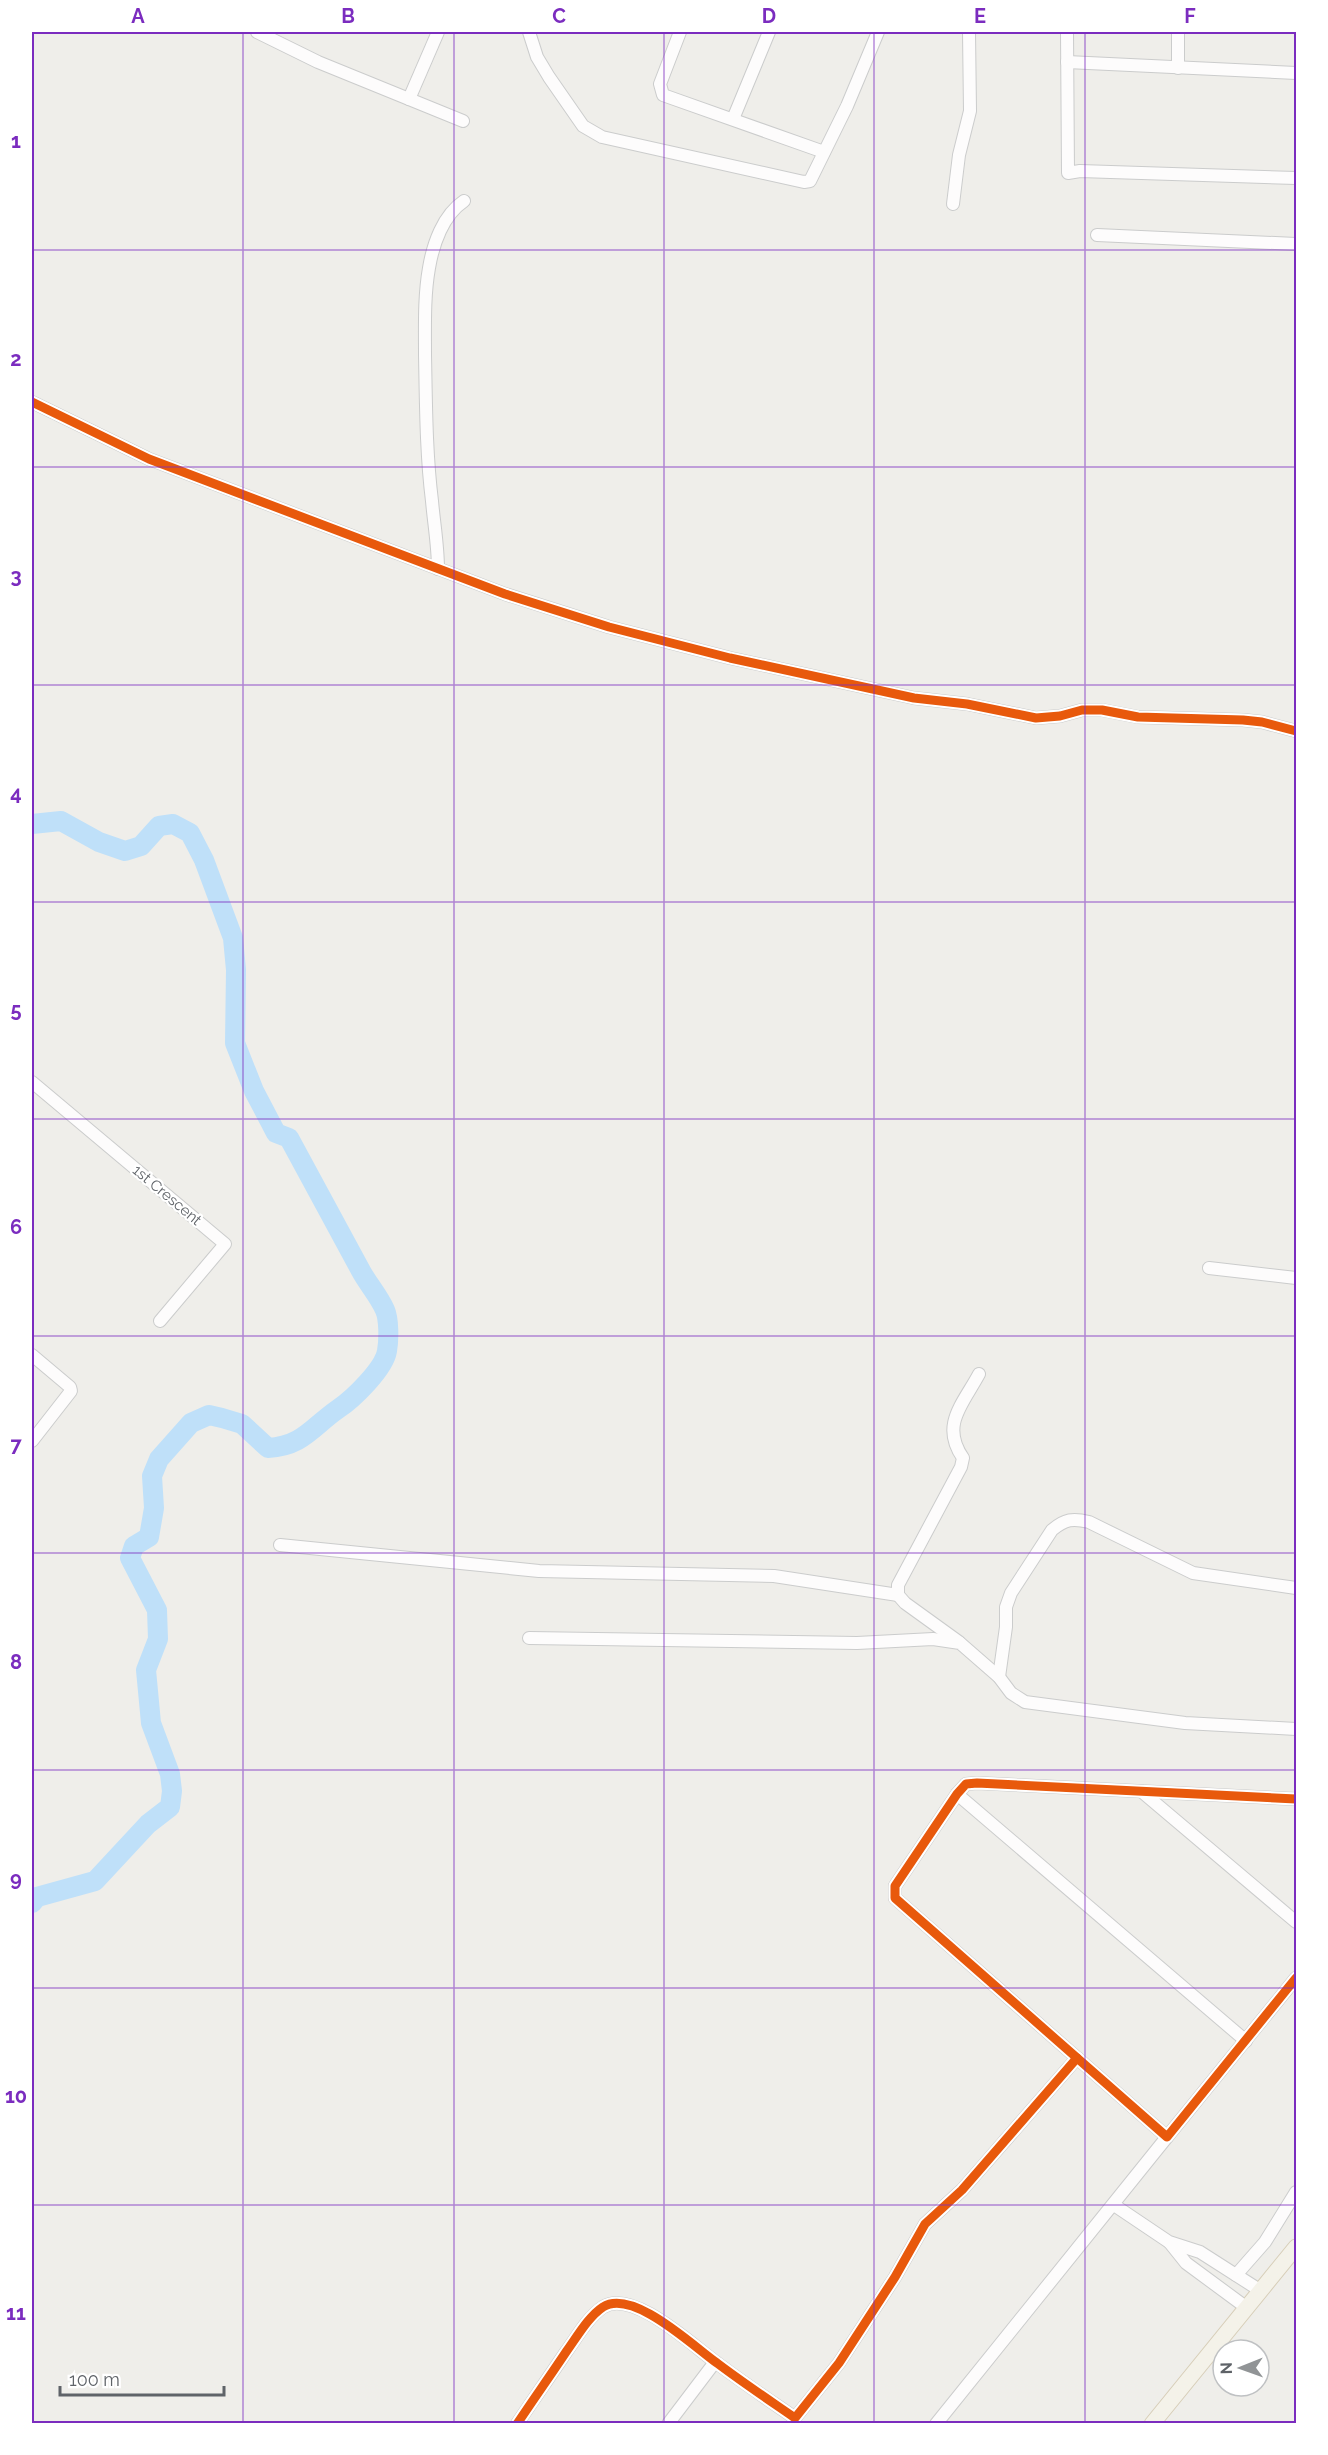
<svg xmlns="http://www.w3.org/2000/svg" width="1328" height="2455" viewBox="0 0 1328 2455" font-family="Raleway,sans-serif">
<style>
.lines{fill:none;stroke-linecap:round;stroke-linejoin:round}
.river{stroke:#bfe0f9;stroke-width:20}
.minor-casing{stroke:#cbcccc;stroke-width:14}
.major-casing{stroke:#d7ceb8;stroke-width:17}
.minor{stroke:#fdfcfc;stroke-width:12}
.major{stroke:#f4f2e9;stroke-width:15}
.cycleway-casing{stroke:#fff;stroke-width:13}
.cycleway{stroke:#e8590c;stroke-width:9}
.grid{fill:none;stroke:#7b2cbf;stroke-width:1.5;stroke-opacity:0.55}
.labels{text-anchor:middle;stroke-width:4.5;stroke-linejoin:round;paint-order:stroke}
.street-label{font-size:15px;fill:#5f6368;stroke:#fff}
.neatline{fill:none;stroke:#7b2cbf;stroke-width:2}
.grid-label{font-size:20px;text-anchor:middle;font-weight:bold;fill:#7b2cbf}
</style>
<rect width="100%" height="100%" fill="#efeeea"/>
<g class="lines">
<path class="river" d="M32 824 61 821 99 842 125 851 141 846 159 826 173 824 190 833 204 860 233 938 236 970 235 1043 254 1091 276 1133 289 1138C313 1182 337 1227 361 1271 368 1284 379 1296 385 1310 389 1319 389 1340 387 1351 384 1369 353 1399 338 1409 312 1427 303 1446 268 1448L242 1424 222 1418 209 1415 191 1423 159 1459 152 1476 154 1508 149 1537 134 1546 130 1558 157 1610 158 1639 146 1670 151 1723 170 1774 172 1791 170 1807 148 1824 95 1881 37 1897 32 1903"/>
<g class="minor-casing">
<g id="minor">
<path d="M257 32 318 62 463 121"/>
<path d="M529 32 537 57 549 77 583 126 602 137 804 182 810 181 847 106 878 32"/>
<path d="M680 32 660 84 663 95 824 152"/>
<path d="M1067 32 1068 173 1080 171 1296 178"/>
<path d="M1178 32V68"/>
<path d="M1067 62 1296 73"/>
<path d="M409 99 438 32"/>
<path d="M733 119 769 32"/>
<path d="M953 204 959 155 970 111 969 32"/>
<path d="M1097 235 1296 244"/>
<path d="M32 402 149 459 505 594 609 627 730 658 914 698 967 704 1036 718 1060 716 1082 710H1102L1138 717 1243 720 1262 722 1296 731"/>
<path d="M438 569C438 546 434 524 432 501 426 453 426 403 425 355 425 326 424 296 429 268 433 244 443 215 464 201"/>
<path d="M32 1082 225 1244 160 1321"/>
<path d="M1209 1268 1296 1278"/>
<path d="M32 1355 70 1387 71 1391 32 1441"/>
<path d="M280 1545 539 1571 774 1576 898 1595"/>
<path d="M529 1638 857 1643 933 1639 960 1643 999 1677 1011 1693 1025 1702 1185 1723 1296 1729"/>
<path d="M959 1642 905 1603 898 1595V1585L961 1467 963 1458C940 1425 963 1404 979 1374"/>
<path d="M999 1677 1006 1627V1607L1011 1593 1052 1530C1065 1519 1073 1518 1089 1522L1193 1573 1296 1588"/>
<path d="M1141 1791 1296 1922"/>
<path d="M957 1794 1246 2041"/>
<path d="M1296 1799 977 1783 966 1784 957 1794 895 1886V1898L1167 2137 1296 1978"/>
<path d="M1114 2205 1169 2242 1200 2252 1261 2291"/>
<path d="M1170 2243 1186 2263 1247 2308"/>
<path d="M1236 2275 1265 2242 1296 2192"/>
<path d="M517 2424C533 2400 550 2376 566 2352 577 2337 588 2317 603 2307 633 2288 694 2347 717 2363 742 2382 769 2400 795 2418L839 2363 895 2277 925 2224 962 2190 1077 2058"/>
<path d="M668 2424 715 2362"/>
<path d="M936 2424 1167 2137"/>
</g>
</g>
<g class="major-casing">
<path id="major" d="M1152 2424 1296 2247"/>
</g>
<use href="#minor" class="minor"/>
<use href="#major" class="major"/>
<g class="cycleway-casing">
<g id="cycleway">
<path d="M32 402 149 459 505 594 609 627 730 658 914 698 967 704 1036 718 1060 716 1082 710H1102L1138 717 1243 720 1262 722 1296 731"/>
<path d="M1296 1799 977 1783 966 1784 957 1794 895 1886V1898L1167 2137 1296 1978"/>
<path d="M517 2424C533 2400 550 2376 566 2352 577 2337 588 2317 603 2307 633 2288 694 2347 717 2363 742 2382 769 2400 795 2418L839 2363 895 2277 925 2224 962 2190 1077 2058"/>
</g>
</g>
<use href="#cycleway" class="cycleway"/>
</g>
<path class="grid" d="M243 32V2424M454 32V2424M664 32V2424M874 32V2424M1085 32V2424M32 250H1296M32 467H1296M32 685H1296M32 902H1296M32 1119H1296M32 1336H1296M32 1553H1296M32 1770H1296M32 1988H1296M32 2205H1296"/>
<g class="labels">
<g class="street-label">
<text transform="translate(167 1195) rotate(40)" y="5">1st Crescent</text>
</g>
</g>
<rect width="1328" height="2455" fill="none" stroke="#ffffff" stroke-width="66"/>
<g transform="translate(1241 2368) rotate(269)"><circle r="28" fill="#ffffff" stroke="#bfc1c3" stroke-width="1.5"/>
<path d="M0-4.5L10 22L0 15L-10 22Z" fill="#919496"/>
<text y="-9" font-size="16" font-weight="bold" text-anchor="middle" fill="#5f6368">N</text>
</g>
<path d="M60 2386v9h164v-9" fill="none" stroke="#5f6368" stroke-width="3"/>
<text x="69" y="2386" font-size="18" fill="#5f6368" stroke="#ffffff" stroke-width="4.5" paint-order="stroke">100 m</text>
<rect x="33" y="33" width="1262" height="2389" class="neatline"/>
<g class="grid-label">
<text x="138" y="23">A</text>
<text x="348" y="23">B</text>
<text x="559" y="23">C</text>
<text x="769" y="23">D</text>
<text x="980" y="23">E</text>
<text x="1190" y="23">F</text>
<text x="16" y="148">1</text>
<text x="16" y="366">2</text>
<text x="16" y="583">3</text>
<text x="16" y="800">4</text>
<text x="16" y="1017">5</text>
<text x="16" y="1234">6</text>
<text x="16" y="1452">7</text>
<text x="16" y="1669">8</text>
<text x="16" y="1886">9</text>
<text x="16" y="2103">10</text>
<text x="16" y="2320">11</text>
</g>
</svg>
